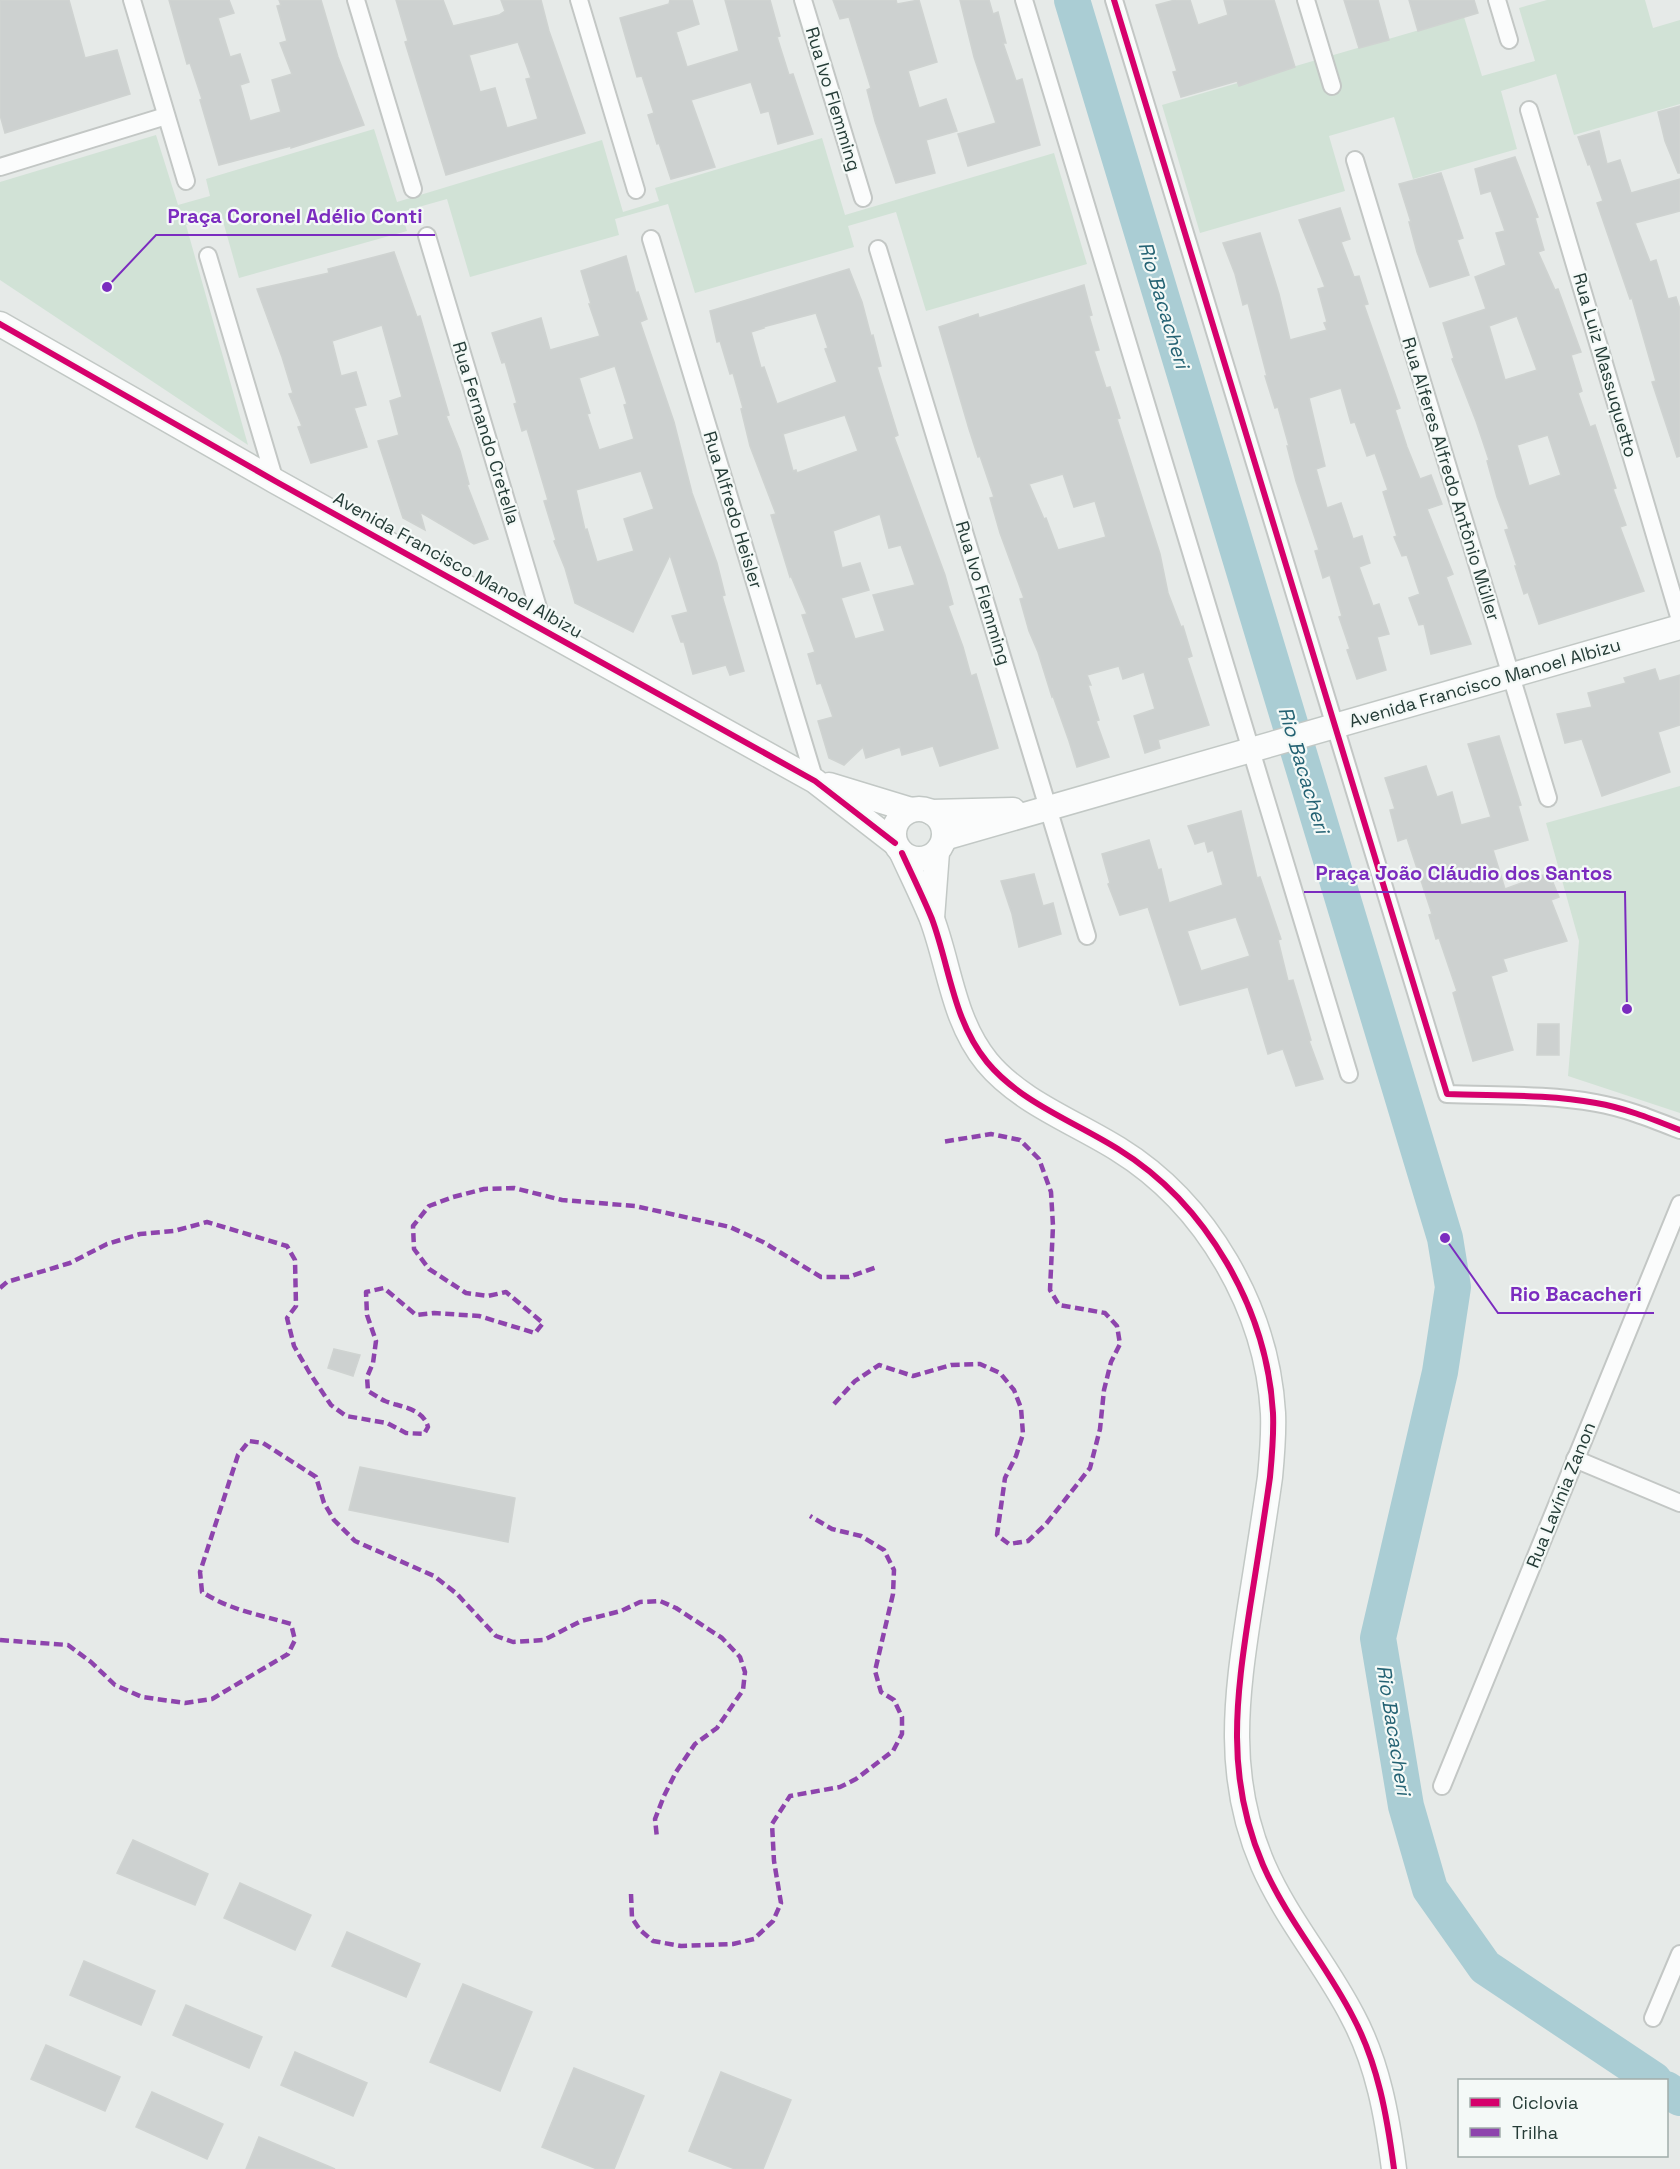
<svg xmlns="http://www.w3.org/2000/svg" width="1680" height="2169" viewBox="0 0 1680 2169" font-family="'Space Grotesk',sans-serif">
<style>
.green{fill:#d1e2d6}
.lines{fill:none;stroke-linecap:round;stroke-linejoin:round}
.river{stroke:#aacdd4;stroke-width:36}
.building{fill:#cdd1d0;stroke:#cfd3d1;stroke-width:1.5;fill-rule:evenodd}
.street-casing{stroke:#c3c7c5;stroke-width:20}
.secondary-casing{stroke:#c2c8c5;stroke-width:27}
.street{stroke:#fbfcfc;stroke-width:16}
.secondary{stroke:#fbfcfc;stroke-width:24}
.quiet{stroke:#8e44ad;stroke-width:4.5;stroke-dasharray:9 4.5;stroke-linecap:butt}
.cycleway-casing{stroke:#f4f9f7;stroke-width:10}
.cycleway{stroke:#d6006c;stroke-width:6}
.labels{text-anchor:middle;stroke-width:4.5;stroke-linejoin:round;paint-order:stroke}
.street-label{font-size:18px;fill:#253c37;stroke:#f4f9f7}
.water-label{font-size:20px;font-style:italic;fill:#246273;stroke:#f4f9f7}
.leader{fill:none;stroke:#7b2cbf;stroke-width:2}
.callout-dot{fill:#7b2cbf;stroke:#f4f9f7;stroke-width:2}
.callout-label{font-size:20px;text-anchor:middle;font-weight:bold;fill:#7b2cbf;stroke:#f4f9f7;stroke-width:4.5;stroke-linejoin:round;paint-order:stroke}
</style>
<rect width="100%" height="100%" fill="#e6eae8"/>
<g class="green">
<path d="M1547 0H1645L1653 28 1680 20V104L1574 135 1556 74 1501 91 1517 149 1413 179 1394 117 1329 136 1345 191 1200 233 1162 105 1464 17 1482 76 1535 61 1519 8Z"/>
<path d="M374 129 397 202 602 140 623 212 659 201 655 188 822 138 845 215 1054 153 1087 264 926 311 896 212 848 226 854 247 695 293 668 204 615 219 619 235 470 277 447 199 401 212 407 231 239 278 221 214 186 225 248 445 0 280V182L156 135 178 205 210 196 206 179Z"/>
<path d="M1680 786V1113L1568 1076 1579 941 1546 823Z"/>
</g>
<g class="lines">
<g class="river">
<path d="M1072 0 1445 1238 1453 1287 1440 1372 1378 1638 1406 1806 1430 1889 1485 1967 1654 2080"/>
<path d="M1666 2089 1680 2098"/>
</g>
</g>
<g class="building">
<path d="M0 0H69L85 58 117 50 130 94 5 133 0 115Z"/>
<path d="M169 0H229L234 13 218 18 230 57 240 54 249 82 240 85 250 121 281 112 272 80 292 74 280 43 287 41 277 6 281 5 279 0H321L338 57 364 125 291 148V146L219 165 200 100 202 99 190 63 187 64Z"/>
<path d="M396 0H443L453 26 499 15 505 11 501 0H541L549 31 585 133 446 175 405 42 408 41ZM518 42 531 78 526 79 538 119 507 128 495 88 480 92 469 55Z"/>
<path d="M670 0H692L699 24 676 32 687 67 739 51 725 0H770L780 36 777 37 789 75 793 74 813 134 778 144 769 111 761 113 751 82 691 100 715 167 671 179 659 143 657 144 648 115 654 113 642 76 637 77 620 18 669 4Z"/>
<path d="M833 0H896L897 4 919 0 937 62 908 71 919 108 946 99 957 131 926 140 935 173 896 183 875 121 867 90 871 88 849 17 840 19Z"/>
<path d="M960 0H989L993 14 998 12 1006 43H1003L1016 81 1022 79 1040 145 968 166 958 134 996 123 974 57Z"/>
<path d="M1175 0H1190L1198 25 1228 15 1224 0H1274L1295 67 1239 86 1237 81 1181 97 1173 72 1177 71 1156 5Z"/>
<path d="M1344 0H1378L1389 40 1359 48Z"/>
<path d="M1409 0H1474L1478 13 1418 31Z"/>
<path d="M1680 106V173H1678L1665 141 1658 112Z"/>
<path d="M1599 131 1607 164 1620 160 1631 193 1680 179V211L1635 223 1650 262 1656 260 1668 299 1676 297 1680 309V456L1677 457 1652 382 1656 381 1632 298 1630 299 1597 203 1603 201 1590 164 1588 165 1578 137Z"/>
<path d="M1515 157 1538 217 1535 218 1544 250 1538 252 1555 290 1558 289 1581 352 1571 355 1582 391 1578 393 1590 427 1595 425 1616 488 1613 489 1626 525 1620 527 1644 591 1539 624 1528 592 1524 594 1515 566H1517L1505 530 1509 529 1497 497 1487 461 1489 460 1476 421 1452 359 1454 358 1443 323 1486 309 1475 277 1506 265 1496 233 1505 231 1491 191 1481 194 1475 169ZM1517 316 1537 370 1505 380 1489 326ZM1548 435 1561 475 1529 486 1517 445Z"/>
<path d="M1441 173 1463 238 1457 240 1469 275 1430 287 1417 252 1409 222H1411L1399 184Z"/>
<path d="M1340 208 1350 239 1341 242 1354 277 1359 276 1368 304 1364 305 1400 408 1395 410 1407 447 1420 479 1431 475 1442 504 1427 509 1453 574 1446 577 1471 644 1431 654 1424 624 1419 625 1409 598 1420 594 1407 555 1402 556 1394 537 1397 536 1383 492 1388 490 1375 453 1367 456 1355 422 1351 423 1341 388 1309 398 1325 466 1316 469 1327 508 1341 503 1353 539 1362 536 1370 563 1359 567 1373 606 1379 604 1389 634 1377 637 1386 670 1357 679 1347 650 1350 649 1339 617 1342 616 1330 575 1323 578 1315 551 1319 550 1296 481 1287 446H1289L1278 407 1275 408 1265 376H1267L1248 303 1243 305 1235 274 1223 243 1260 233 1279 294 1290 340 1327 330 1324 323 1327 322 1318 289 1325 287 1299 220Z"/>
<path d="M394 252 417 317 420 316 449 415 446 416 460 451 469 484 467 485 488 539 474 544 420 512 425 530 403 518 378 441 399 435 390 401 402 397 382 325 332 341 341 376 356 372 366 405 354 408 367 447 311 463 298 427 302 426 289 394 293 393 282 357 257 289 329 273 328 269Z"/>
<path d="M626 256 636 293 638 292 647 319 640 322 674 422 692 493 717 563 725 595 722 596 744 671 730 675 726 665 693 674 684 642H681L672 616 688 612 670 555 633 632 575 603 565 568 554 541 556 540 544 501 548 500 527 429 522 431 514 404 517 403 505 362 502 363 492 333 541 318 550 350 600 336 589 304H591L581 271ZM615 366 627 404 624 405 634 439 599 450 587 414 590 413 579 378ZM641 471 654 509 624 519 634 551 597 562 587 529 585 530 576 490Z"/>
<path d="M849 269 862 302 871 336 873 335 881 366 877 367 898 435 894 437 945 575 953 604 948 606 963 647 971 676 976 674 998 748 940 766 933 746 902 755 900 747 866 758 863 747 844 765 829 758 818 721 833 717 821 683 817 684 808 654 815 652 802 615 807 614 791 576 790 577 771 515 776 514 750 446 741 409 743 408 733 373 730 374 720 341 717 342 710 311ZM816 313 828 348 825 349 837 382 777 404 764 367 761 368 751 332 764 328 763 327ZM845 415 858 451 797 473 796 470 793 471 783 434ZM880 514 889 548 901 545 915 585 873 595 885 631 855 639 841 598 869 590 860 563 842 568 833 531Z"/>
<path d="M1084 285 1092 315 1089 316 1099 350 1094 351 1106 388 1110 387 1120 418 1117 419 1160 554 1168 593 1181 627 1183 626 1192 656 1187 658 1209 725 1158 740 1160 748 1145 753 1134 716 1155 709 1144 672 1123 679 1119 666 1087 675 1091 685H1088L1099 720 1096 721 1109 757 1077 767 1069 741 1053 696 1052 697 1038 652 1029 631 1020 599 1024 598 1000 533 990 498 994 497 980 456 978 457 969 429 939 327 978 314 979 318ZM1063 474 1074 507 1095 501 1106 537 1058 550 1046 518 1044 519 1029 484Z"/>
<path d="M1655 669 1659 681 1680 675V725L1658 732 1670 772 1602 796 1582 739 1565 743 1557 714 1592 707 1588 693 1626 683 1624 678Z"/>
<path d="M1499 736 1521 805 1518 806 1528 840 1493 850 1505 889 1549 873 1559 897 1551 900 1567 941 1503 959 1507 971 1491 976 1513 1050 1473 1061 1453 993 1457 991 1439 938 1436 939 1429 915 1432 914 1407 838 1398 841 1390 810 1395 809 1385 778 1426 766 1437 797 1452 792 1461 825 1491 817 1468 744Z"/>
<path d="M1241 811 1257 878 1260 877 1281 939 1278 940 1288 981 1293 980 1311 1040 1309 1041 1323 1079 1296 1086 1283 1049 1268 1054 1248 987 1180 1005 1148 907 1120 915 1108 884 1110 883 1102 854 1149 840 1158 870 1161 869 1169 903 1223 885 1213 850 1208 852 1205 841 1195 844 1188 826ZM1236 917 1250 956 1201 971 1187 931Z"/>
<path d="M1034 874 1043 906 1053 903 1061 934 1019 947 1012 914 1001 881Z"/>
<path d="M1538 1024H1559V1055H1537Z"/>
<path d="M334 1349 360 1355 353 1376 328 1368Z"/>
<path d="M360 1467 515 1498 508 1542 349 1510Z"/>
<path d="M133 1840 208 1874 195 1905 117 1873Z"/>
<path d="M240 1883 311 1915 295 1950 224 1918Z"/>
<path d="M347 1932 420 1964 406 1997 332 1966Z"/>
<path d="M84 1961 155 1991 141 2025 70 1995Z"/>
<path d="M463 1984 532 2012 500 2091 430 2062Z"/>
<path d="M186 2005 262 2037 249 2068 173 2035Z"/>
<path d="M46 2045 120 2077 105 2111 31 2079Z"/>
<path d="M295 2052 367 2083 353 2116 281 2085Z"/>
<path d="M574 2068 644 2096 614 2169H597L542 2147Z"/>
<path d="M721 2072 791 2100 763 2169H735L689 2151Z"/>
<path d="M152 2092 223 2124 207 2159 136 2127Z"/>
<path d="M259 2137 335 2169H246Z"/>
</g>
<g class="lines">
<g class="street-casing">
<g id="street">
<path d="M132 0 186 181"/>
<path d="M356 0 413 189"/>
<path d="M579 0 636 190"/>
<path d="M803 0 863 198"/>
<path d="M1024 0 1349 1074"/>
<path d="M1114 0 1447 1094C1496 1096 1547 1094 1596 1103 1625 1108 1652 1119 1680 1130"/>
<path d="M1306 0 1332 86"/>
<path d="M1497 0 1509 40"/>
<path d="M1529 110 1680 620"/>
<path d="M1355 160 1548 798"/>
<path d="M0 167 166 116"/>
<path d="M427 236 545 631"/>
<path d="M651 239 815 781"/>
<path d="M878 249 1087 936"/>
<path d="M208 256 275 481"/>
<path d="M1575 1459 1680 1503"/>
<path d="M1442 1786 1680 1204"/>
<path d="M1653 2018 1680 1954"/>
</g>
</g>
<g class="secondary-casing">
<g id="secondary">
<path d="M0 324 275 481 815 781 895 843"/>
<path d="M829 785 911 810"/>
<circle cx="919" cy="834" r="25"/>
<path d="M931 812 1013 810"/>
<path d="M944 838 1680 627"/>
<path d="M902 853C912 875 923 897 932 919 950 968 953 1020 987 1062 1020 1102 1075 1122 1118 1149 1207 1204 1267 1309 1273 1413 1274 1435 1272 1456 1270 1477 1264 1520 1257 1563 1250 1607 1236 1698 1225 1777 1263 1865 1287 1920 1326 1964 1353 2017 1378 2064 1387 2116 1394 2169"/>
<path d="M932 918 937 852"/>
</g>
</g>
<use href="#street" class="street"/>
<use href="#secondary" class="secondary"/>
<g class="quiet">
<path d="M0 1288 7 1282 70 1263 107 1244 140 1234 174 1231 207 1222 287 1246 295 1260 296 1306 287 1318 294 1346 309 1372 331 1405 346 1416 387 1423 406 1433 424 1434 428 1427C423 1408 400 1407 385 1401 379 1398 373 1394 368 1391L367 1377 373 1363 376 1341 367 1315 366 1292 384 1288 416 1315 434 1313 479 1316 535 1333 543 1323 506 1292 488 1296 466 1293 429 1269 414 1249 413 1226 429 1206 453 1197 484 1189 514 1188 562 1200 635 1206 730 1227 763 1242 821 1277H849L877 1267"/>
<path d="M834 1404 855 1381 879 1365 913 1376 951 1365 980 1364 1000 1373 1014 1390 1021 1408 1023 1434 1016 1456 1005 1478 997 1535 1009 1544 1028 1541 1046 1524 1090 1468 1100 1429 1104 1390 1111 1362 1120 1344 1117 1326 1105 1313 1059 1305 1050 1290 1053 1226 1051 1192 1039 1159 1020 1140 991 1134 942 1142"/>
<path d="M0 1640 68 1645 91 1662 115 1685 142 1697 185 1703 212 1699 288 1654 295 1640 291 1624C258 1614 232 1611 202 1592L200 1572 238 1455 249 1441 263 1443 316 1477 324 1503 334 1520 355 1541 434 1576 457 1594 496 1636 513 1642 544 1640 581 1621 621 1611 640 1602 660 1601 676 1608 722 1638 740 1657 745 1672 743 1690 717 1728 695 1744 676 1772 664 1796 655 1819 657 1838"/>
<path d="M631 1894 632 1918 640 1930 653 1941 681 1946 733 1944 754 1939 773 1921 781 1903 774 1861 772 1824 790 1796 840 1787 856 1779 893 1751 902 1734V1717L894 1700 881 1692 875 1671 893 1594 894 1570 884 1550 861 1536 832 1529 810 1516"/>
</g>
<g class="cycleway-casing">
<g id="cycleway">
<path d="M1114 0 1447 1094C1496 1096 1547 1094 1596 1103 1625 1108 1652 1119 1680 1130"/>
<path d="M0 324 275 481 815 781 895 843"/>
<path d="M902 853C912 875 923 897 932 919 950 968 953 1020 987 1062 1020 1102 1075 1122 1118 1149 1207 1204 1267 1309 1273 1413 1274 1435 1272 1456 1270 1477 1264 1520 1257 1563 1250 1607 1236 1698 1225 1777 1263 1865 1287 1920 1326 1964 1353 2017 1378 2064 1387 2116 1394 2169"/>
</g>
</g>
<use href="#cycleway" class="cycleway"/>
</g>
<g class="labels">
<g class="street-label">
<text transform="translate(833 99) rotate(73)" y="6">Rua Ivo Flemming</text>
<text transform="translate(1605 365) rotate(74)" y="6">Rua Luiz Massuquetto</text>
<text transform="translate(486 433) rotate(73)" y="6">Rua Fernando Cretella</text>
<text transform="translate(1451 479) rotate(73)" y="6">Rua Alferes Alfredo Antônio Müller</text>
<text transform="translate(733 510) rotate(73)" y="6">Rua Alfredo Heisler</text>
<text transform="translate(458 565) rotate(29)" y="6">Avenida Francisco Manoel Albizu</text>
<text transform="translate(983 593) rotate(73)" y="6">Rua Ivo Flemming</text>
<text transform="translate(1485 683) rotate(-16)" y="6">Avenida Francisco Manoel Albizu</text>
<text transform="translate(1561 1495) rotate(-68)" y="6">Rua Lavínia Zanon</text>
</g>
<g class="water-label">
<text transform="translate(1164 305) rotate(73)" y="7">Rio Bacacheri</text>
<text transform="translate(1304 770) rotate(73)" y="7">Rio Bacacheri</text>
<text transform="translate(1394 1730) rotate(81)" y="7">Rio Bacacheri</text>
</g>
</g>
<path class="leader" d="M107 287L156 235H435M1627 1009L1625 892H1304M1445 1238L1498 1313H1654"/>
<g class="callout-dot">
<circle cx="107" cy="287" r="6"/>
<circle cx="1627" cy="1009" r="6"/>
<circle cx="1445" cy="1238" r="6"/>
</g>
<g class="callout-label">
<text x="295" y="223">Praça Coronel Adélio Conti</text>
<text x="1464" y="880">Praça João Cláudio dos Santos</text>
<text x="1576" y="1301">Rio Bacacheri</text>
</g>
<rect x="1458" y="2079" width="210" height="78" fill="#f4f9f7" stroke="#a1adaa" stroke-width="1.5"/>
<rect x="1470" y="2098" width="30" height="9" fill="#d6006c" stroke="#a1adaa" stroke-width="1.5"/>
<text x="1512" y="2109" font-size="18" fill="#253c37">Ciclovia</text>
<rect x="1470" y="2128" width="30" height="9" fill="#8e44ad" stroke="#a1adaa" stroke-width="1.5"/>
<text x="1512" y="2139" font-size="18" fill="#253c37">Trilha</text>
</svg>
